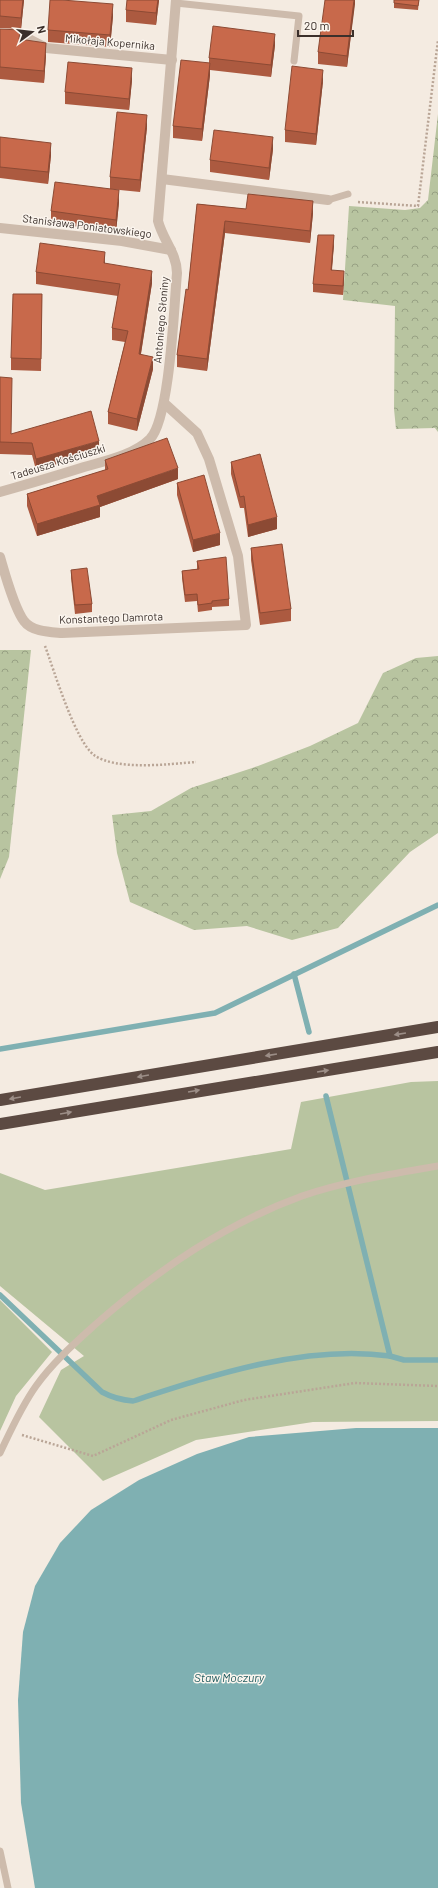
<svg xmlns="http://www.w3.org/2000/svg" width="438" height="1888" viewBox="0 0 438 1888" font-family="Barlow,sans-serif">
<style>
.green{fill:#b8c4a0}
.forest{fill:url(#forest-crowns)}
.water{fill:#7fb0b2}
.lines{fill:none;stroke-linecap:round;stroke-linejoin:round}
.stream{stroke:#7fb0b2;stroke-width:5.5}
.path{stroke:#b9a596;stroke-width:2.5;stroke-dasharray:2 2;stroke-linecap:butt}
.service{stroke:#cdbbac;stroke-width:7}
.minor{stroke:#cdbbac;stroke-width:10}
.motorway{stroke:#5c4a42;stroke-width:12}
.wall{fill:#ac5a40}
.shaded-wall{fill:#8c4a34}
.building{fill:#c8694b;stroke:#8c4a34}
.oneway{fill:#9c8e87}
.labels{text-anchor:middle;stroke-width:3;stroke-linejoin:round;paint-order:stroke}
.street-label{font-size:11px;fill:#3b302b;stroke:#fbf5ee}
.water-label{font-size:12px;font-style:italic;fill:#1f5a5e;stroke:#fbf5ee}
</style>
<defs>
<pattern id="forest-crowns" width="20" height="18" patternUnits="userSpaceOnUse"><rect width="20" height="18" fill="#b8c4a0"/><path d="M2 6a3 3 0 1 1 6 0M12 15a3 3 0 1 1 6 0" fill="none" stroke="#97a083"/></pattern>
</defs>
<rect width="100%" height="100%" fill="#f4ebe1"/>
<g class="green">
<path d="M438 1081V1421L313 1422 196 1440 103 1481 39 1417 61 1370 84 1356 0 1286V1173L45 1190 291 1149 301 1102 411 1082Z"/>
<path d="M0 1300 52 1352 16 1396 0 1431Z"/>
</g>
<g class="forest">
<path d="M438 114V432L435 428 396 429 394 409 395 306 343 300 349 206 405 210 420 208 428 200Z"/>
<path d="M0 650H31L9 857 0 879Z"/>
<path d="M438 656V833L410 852 338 928 292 940 247 926 194 930 130 902 117 853 112 815 151 811 191 788 258 766 310 746 358 723 383 673 416 658Z"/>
</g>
<path class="water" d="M356 1428H438V1888H35L21 1803 18 1700 23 1632 35 1586 60 1543 91 1510 139 1480 197 1454 249 1437Z"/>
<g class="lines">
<g class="stream">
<path d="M294 974 309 1032"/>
<path d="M0 1049 215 1013 438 905"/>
<path d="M326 1096 390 1356 404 1360H438"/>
<path d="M0 1295 102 1392C113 1398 121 1400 133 1401 213 1375 306 1344 390 1356"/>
</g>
<g class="path">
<path d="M358 202 418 206 438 40"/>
<path d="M45 646C54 670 75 741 94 755 116 771 170 764 196 762"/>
<path d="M22 1435 93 1456 171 1420 244 1400 355 1383 438 1386"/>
</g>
<g class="service">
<path d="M176 3 299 16 294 61"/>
<path d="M328 200 348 194"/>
<path d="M0 1453C11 1430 21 1407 36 1386 53 1362 75 1343 97 1323 159 1269 225 1224 302 1196 346 1181 392 1174 438 1166"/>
<path d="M0 1851 8 1888"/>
</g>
<g class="minor">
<path d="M0 34 23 36 46 48 172 60"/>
<path d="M162 179 328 200"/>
<path d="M0 228 122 241 171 250"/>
<path d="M0 492C28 484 56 476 84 467 105 461 134 455 150 439 170 418 174 306 177 273 177 254 163 240 158 221L176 0"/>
<path d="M0 557C5 574 14 608 24 621 32 632 51 632 62 633L246 625 238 556 209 459 197 433 164 403"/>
</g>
<g class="motorway">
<path d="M0 1100 438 1027"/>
<path d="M0 1124 438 1052"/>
</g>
</g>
<g class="wall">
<path d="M0 0H24L21 29 0 28Z"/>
<path d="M159 0 156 25 126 22V10Z"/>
<path d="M355 0 347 67 318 64V52Z"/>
<path d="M394 0H419L418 10 394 8Z"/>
<path d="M113 16 110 47 48 42V30Z"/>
<path d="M0 29 20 39 46 55 44 83 0 79Z"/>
<path d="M275 45 271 77 210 70V75L202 141 173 138V126L209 63V58Z"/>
<path d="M132 80 129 110 65 104V92Z"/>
<path d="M323 81 316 145 285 142V130Z"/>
<path d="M147 127 140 192 110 189V177Z"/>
<path d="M0 137 51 155 48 184 0 178Z"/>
<path d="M273 149 269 180 210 172V160Z"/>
<path d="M119 202 116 232 51 223V211Z"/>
<path d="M197 204 246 209 313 213 310 243 225 233 207 371 177 367V355L188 290Z"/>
<path d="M334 244 332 270 344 279 343 295 313 292V284Z"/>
<path d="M105 264 152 283 141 354 153 369 137 431 108 424V412L125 342 112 340V328L118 296 36 284V272Z"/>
<path d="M42 294 41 371 11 370V358Z"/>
<path d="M0 377 11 434 99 452 36 470 32 455 0 454Z"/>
<path d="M105 460 178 479 100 507V517L37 536 27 506V494L105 470Z"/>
<path d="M231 462 277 529 248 537 244 508H240L231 474Z"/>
<path d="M177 483 220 545 193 552 177 495Z"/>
<path d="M251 548 291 609V621L260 625 251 560Z"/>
<path d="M197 561 229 599V606L212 607V610L198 612 197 601 185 602 182 578V571L197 569Z"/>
<path d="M71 570 92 604V612L75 614 71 578Z"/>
</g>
<g class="shaded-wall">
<path d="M23 0H24L21 29V18Z"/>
<path d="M158 0H159L156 25V13Z"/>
<path d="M354 0H355V4L347 67V56Z"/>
<path d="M113 4V16L110 47V35Z"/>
<path d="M275 34V45L271 77V65Z"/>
<path d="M46 43V55L44 83V71Z"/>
<path d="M210 63V75L202 141V129Z"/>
<path d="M132 68V80L129 110V99Z"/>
<path d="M323 70V81L316 145V134Z"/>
<path d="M147 115V127L140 192V180Z"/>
<path d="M273 137V149L269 180V168Z"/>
<path d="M51 143V155L48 184V172Z"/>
<path d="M119 190V202L116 232V220Z"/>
<path d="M313 201V213L310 243V231Z"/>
<path d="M225 221V233L207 371V359Z"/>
<path d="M334 235V244L331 278V270Z"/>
<path d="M105 252V264L104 263Z"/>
<path d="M152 271V283L139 365V354Z"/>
<path d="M344 271V279L343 295V286Z"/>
<path d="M153 357V369L137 431V419Z"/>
<path d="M99 441V452L36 470V459Z"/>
<path d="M178 468V479L100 507V517L37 536V524L97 496Z"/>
<path d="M277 517V529L248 537V525Z"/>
<path d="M220 533V545L193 552V540Z"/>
</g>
<g class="building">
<path d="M0 0H23L21 18 0 16Z"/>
<path d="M50 0H62L113 4 110 35 48 30Z"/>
<path d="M127 0H158L156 13 126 10Z"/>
<path d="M325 0H354L347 56 318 52Z"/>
<path d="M394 0H419L418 6 394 3Z"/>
<path d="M213 26 275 34 271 65 209 58Z"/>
<path d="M0 29 20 30 19 39 46 43 44 71 0 67Z"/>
<path d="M181 60 210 63 202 129 173 126Z"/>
<path d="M68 62 132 68 129 99 65 92Z"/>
<path d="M292 66 323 70 316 134 285 130Z"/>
<path d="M117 112 147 115 140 180 110 177Z"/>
<path d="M214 130 273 137 269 168 210 160Z"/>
<path d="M0 137 51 143 48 172 0 167Z"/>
<path d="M55 182 119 190 116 220 51 211Z"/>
<path d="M248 194 313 201 310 231 225 221 207 359 177 355 186 289 188 290 197 204 246 209Z"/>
<path d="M318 235H334L331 270 344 271 343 286 313 284Z"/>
<path d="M40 243 105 252 104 263 152 271 139 354 153 357 137 419 108 412 128 331 112 328 120 284 36 272Z"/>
<path d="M13 294H42L41 359 11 358Z"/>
<path d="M0 377 12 378 11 434 91 411 99 441 36 459 32 443 0 442Z"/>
<path d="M167 438 178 468 97 496 100 505 37 524 27 494 108 469 105 460Z"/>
<path d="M260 454 277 517 248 525 244 496 240 497 231 462Z"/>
<path d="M204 475 220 533 193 540 177 483Z"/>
<path d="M282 544 291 609 260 613 251 548Z"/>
<path d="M226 557 229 599 212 601V603L198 605 197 594 185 595 182 571 199 569 197 561Z"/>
<path d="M87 568 92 604 75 605 71 570Z"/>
</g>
<defs><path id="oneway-solid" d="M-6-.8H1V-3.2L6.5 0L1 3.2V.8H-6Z"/></defs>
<g class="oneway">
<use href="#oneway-solid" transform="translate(400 1034) rotate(171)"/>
<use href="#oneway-solid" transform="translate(271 1055) rotate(171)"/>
<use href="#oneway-solid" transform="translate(323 1071) rotate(-9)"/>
<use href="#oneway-solid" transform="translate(143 1076) rotate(170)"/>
<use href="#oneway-solid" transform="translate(194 1091) rotate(-10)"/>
<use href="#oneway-solid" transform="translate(15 1098) rotate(170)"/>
<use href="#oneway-solid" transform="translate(66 1113) rotate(-10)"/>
</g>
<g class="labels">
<g class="street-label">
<text transform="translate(110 42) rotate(5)" y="4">Mikołaja Kopernika</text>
<text transform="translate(87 226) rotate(7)" y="4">Stanisława Poniatowskiego</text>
<text transform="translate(161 320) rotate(-85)" y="4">Antoniego Słoniny</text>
<text transform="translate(58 462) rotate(-17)" y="4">Tadeusza Kościuszki</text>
<text transform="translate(111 618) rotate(-2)" y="4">Konstantego Damrota</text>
</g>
<g class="water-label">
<text x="229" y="1682">Staw Moczury</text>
</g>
</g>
<g transform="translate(32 32) rotate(75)" stroke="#fbf5ee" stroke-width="3" paint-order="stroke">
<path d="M0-3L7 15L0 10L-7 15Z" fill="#3b302b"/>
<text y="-6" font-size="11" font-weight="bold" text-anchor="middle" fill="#3b302b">N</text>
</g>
<path d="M298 30v6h55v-6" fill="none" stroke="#3b302b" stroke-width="2"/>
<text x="304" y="30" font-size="12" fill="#3b302b" stroke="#fbf5ee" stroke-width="3" paint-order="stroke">20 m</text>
</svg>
